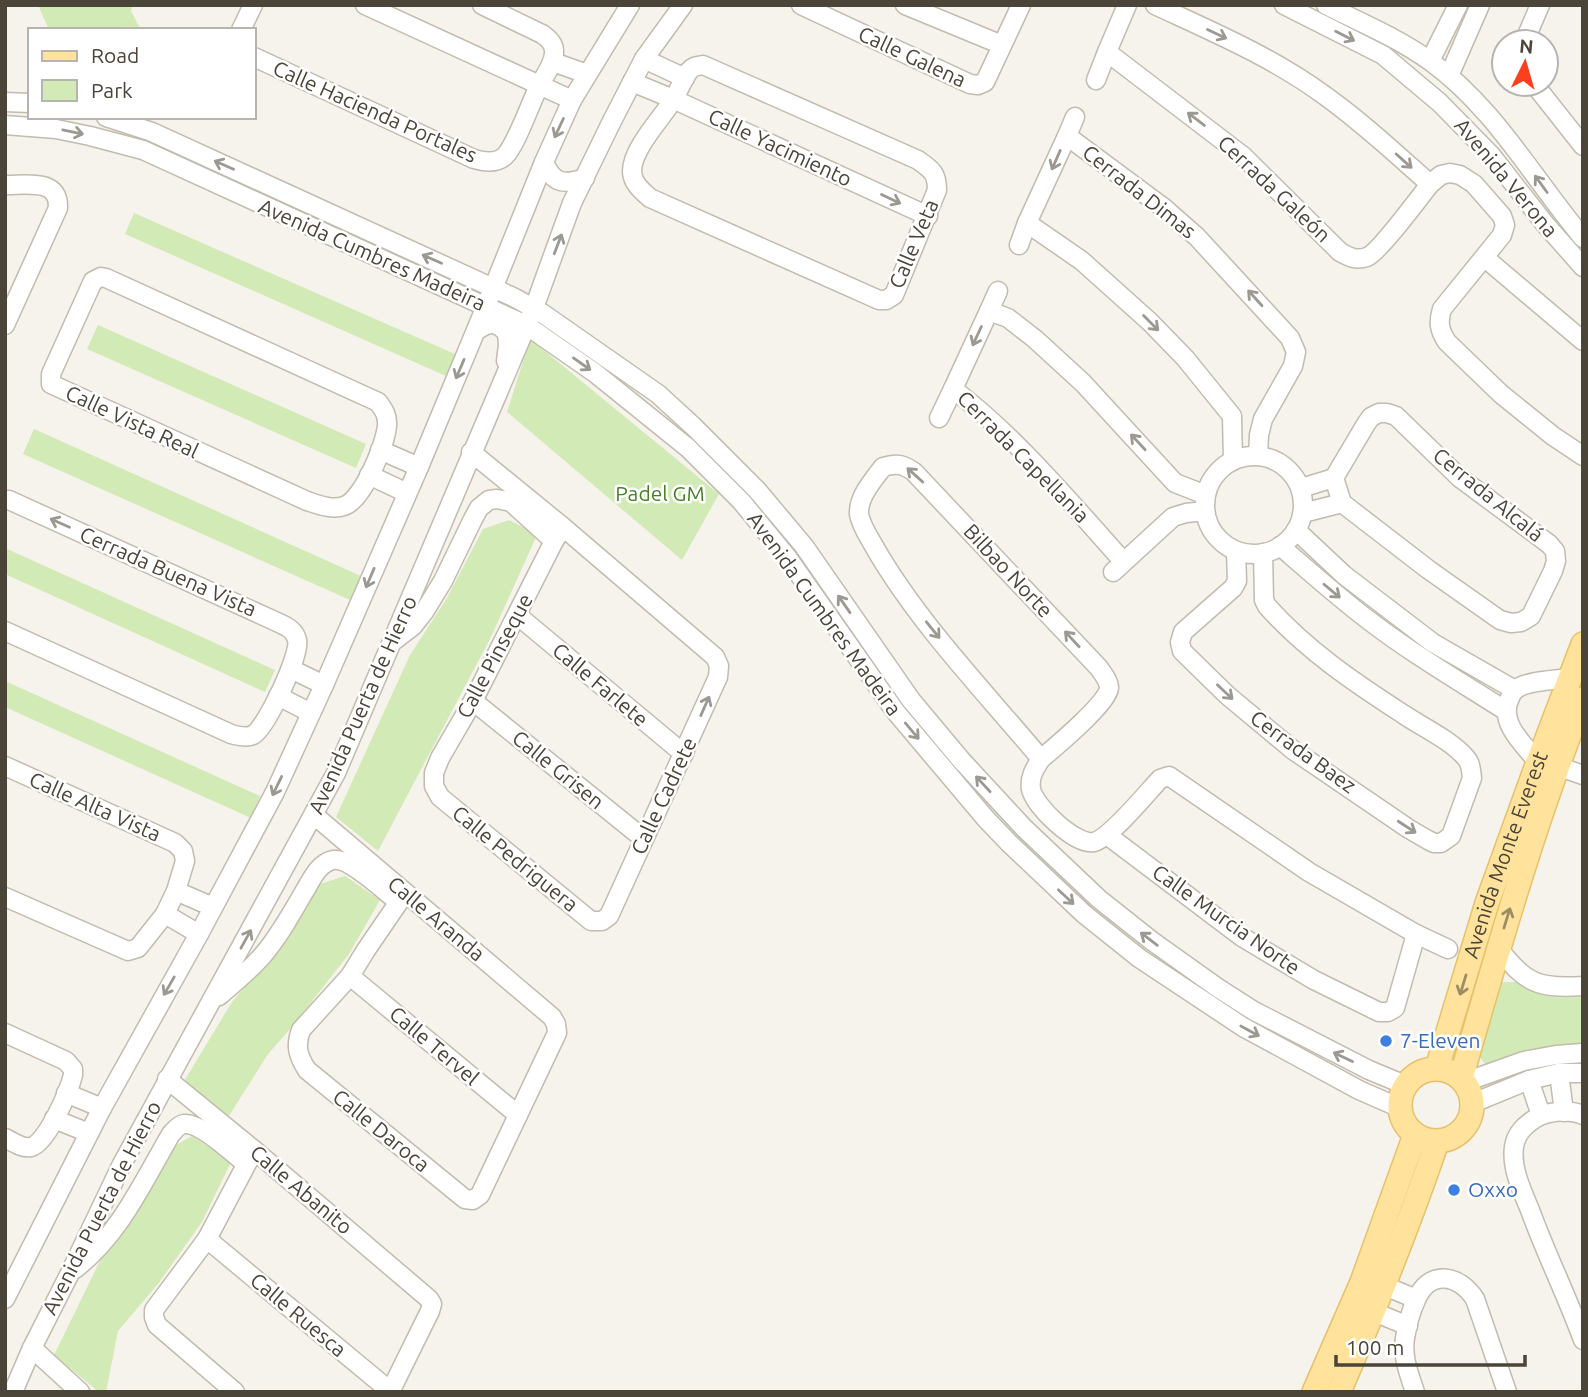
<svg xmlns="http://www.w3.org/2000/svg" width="1588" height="1397" viewBox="0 0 1588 1397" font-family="Ubuntu,sans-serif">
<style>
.green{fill:#d2eab5}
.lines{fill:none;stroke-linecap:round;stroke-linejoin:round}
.minor-casing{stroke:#c2bbae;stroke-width:21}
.major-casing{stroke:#e6c16a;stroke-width:26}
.minor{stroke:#fff;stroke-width:18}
.major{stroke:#ffe39c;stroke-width:23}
.oneway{stroke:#9c9892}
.oneway2{stroke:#9c8c66}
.shop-dot{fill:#3f7fe0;stroke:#fff;stroke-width:2.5}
.labels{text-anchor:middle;stroke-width:5;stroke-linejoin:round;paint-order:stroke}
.street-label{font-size:21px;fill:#4b4439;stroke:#fff}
.park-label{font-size:21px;fill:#4a7f2a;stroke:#fff}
.shop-label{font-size:21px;fill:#366cbe;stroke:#fff;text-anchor:start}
</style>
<rect width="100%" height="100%" fill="#f6f3ec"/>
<g class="green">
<path d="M38 5H133L131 11 141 30H49Z"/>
<path d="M134 213 455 354 446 376 125 234Z"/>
<path d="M98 325 366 444 356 468 87 349Z"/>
<path d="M530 339 719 494 682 560 507 412Z"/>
<path d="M34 429 361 576 350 600 23 454Z"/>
<path d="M509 520 537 535 491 637 378 851 336 817 410 655 447 598 483 529Z"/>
<path d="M5 548 275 670 265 692 5 574Z"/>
<path d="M5 681 260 796 251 818 5 707Z"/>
<path d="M345 876 380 900 349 954 291 1028 268 1054 229 1116 183 1083 232 1002 277 949 317 885Z"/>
<path d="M1501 982H1524C1546 1001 1555 997 1583 997V1049L1486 1065 1477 1054Z"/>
<path d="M192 1136 231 1162 202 1222 158 1284 118 1331 106 1392H99L54 1355 100 1261 138 1210 171 1148Z"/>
</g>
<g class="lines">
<g class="minor-casing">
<g id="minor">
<path d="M365 5 572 100"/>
<path d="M801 5 970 84 978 85 985 82 1021 5"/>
<path d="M905 5 1002 45"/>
<path d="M1127 5 1107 52 1243 156 1340 252C1349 257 1356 261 1367 257 1378 253 1420 197 1430 184L1441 175 1450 173 1460 175 1474 184 1502 216 1505 225 1502 235 1442 309C1438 322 1439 330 1447 342L1501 394 1553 436 1583 456"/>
<path d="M1155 5C1213 32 1272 57 1324 95 1362 122 1396 154 1430 184"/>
<path d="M1284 5 1383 55 1440 103 1491 155 1545 224 1583 267"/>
<path d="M1326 5C1361 23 1398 38 1430 61 1494 107 1533 178 1583 238"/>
<path d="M241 30 253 5"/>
<path d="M1524 42 1540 5"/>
<path d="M254 57 474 159C484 162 496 164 505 156 517 143 530 104 539 86 544 76 555 63 554 51 554 43 548 38 542 34L482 5"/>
<path d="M644 59 685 78"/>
<path d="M1430 61 1458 5"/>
<path d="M553 62 587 74"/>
<path d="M703 65 918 160C932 170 937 173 937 190L894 295 886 300H879L650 198C642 191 632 183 632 171 632 149 661 119 673 100 679 91 682 80 689 71 693 66 697 66 703 65Z"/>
<path d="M1449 76 1480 5"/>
<path d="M1096 80 1107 52"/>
<path d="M632 82 673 99 928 216"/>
<path d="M1534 84 1583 146"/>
<path d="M5 102 30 103"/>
<path d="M106 117 152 132 515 298 542 313 658 394 693 426 757 490 804 546 911 700 962 761 1024 828 1099 899 1152 941 1218 988 1254 1011 1369 1070 1405 1085"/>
<path d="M5 125 56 129 90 136 143 150 526 325 595 373 688 448 741 501 787 557 895 711 986 819 1009 843 1084 914 1139 958 1243 1027 1359 1090 1400 1108"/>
<path d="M1067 136 1075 117"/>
<path d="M544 162C553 184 564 185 585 178"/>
<path d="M5 185C27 185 59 178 58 208L5 325"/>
<path d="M1019 245 1027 223"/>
<path d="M1485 258 1583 341"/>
<path d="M101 277 106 278 378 402C384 410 388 416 387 426 385 445 363 500 344 506 332 510 319 505 307 501L51 384V374L93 281Z"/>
<path d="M989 311 998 291"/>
<path d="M476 331C490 322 495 321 507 333L508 345 506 361"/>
<path d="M1379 413H1387L1396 416 1460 478 1549 544 1555 551 1556 561 1553 571 1531 616 1521 622 1511 623 1500 620 1429 570 1342 503 1334 478 1366 424 1371 417Z"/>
<path d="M939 418 953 389"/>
<path d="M380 450 419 467"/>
<path d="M471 452 563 527 715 657 719 666 718 677 609 916 602 921H591L440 797 434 786V773L440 758 473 701 554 541 563 527"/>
<circle cx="1254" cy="505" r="49"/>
<path d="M1233 460 1232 416 1185 358 1150 322 1082 261 1027 223 1067 136 1164 208 1197 237 1290 338 1296 352 1293 366 1263 419 1259 435 1258 456"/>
<path d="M369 475 407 493"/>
<path d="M1301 488 1334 478"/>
<path d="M5 500H9L277 622C286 626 295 630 297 640 301 654 266 728 253 735 247 738 238 736 231 734L5 631"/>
<path d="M1303 513 1342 503"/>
<path d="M1296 530 1344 575 1433 643 1515 690"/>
<path d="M1280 546C1309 571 1337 596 1367 619 1411 653 1459 681 1506 711"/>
<path d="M1236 551 1237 581 1233 588 1183 632 1180 642 1182 651 1227 695 1293 750 1409 829 1428 840 1434 843H1441L1451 836 1472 778C1471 771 1471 763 1466 758 1451 740 1422 727 1403 714 1355 683 1306 650 1267 606L1264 600 1263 553"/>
<path d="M1123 561C1070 502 1016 437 953 389L989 311 1008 318 1035 339 1083 383 1175 483 1206 495"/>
<path d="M1113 572 1173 517 1186 513 1205 511"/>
<path d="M517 615 684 754"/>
<path d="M395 640 413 626 424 612 443 581 472 521 479 508 489 500 497 499 511 502 554 541"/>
<path d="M291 669 324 685"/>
<path d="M278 696 311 713"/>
<path d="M473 701 644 839"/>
<path d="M1041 759C985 692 919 624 875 548 869 537 861 526 859 514 858 497 873 480 883 467 896 463 903 464 914 472L1099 668C1103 674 1109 681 1109 688 1109 702 1054 748 1041 759 1035 768 1029 777 1031 789 1034 806 1076 846 1094 842 1110 838 1147 793 1160 779L1169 776 1309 872 1416 934 1448 949"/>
<path d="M1538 762C1524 745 1499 723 1509 700 1511 696 1512 692 1515 690 1524 681 1556 680 1569 678"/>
<path d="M5 766 175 843 183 851 185 861 176 891 165 914 138 948 128 951 5 897"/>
<path d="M1557 766 1583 775"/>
<path d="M314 815 552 1017 556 1024 557 1033 480 1195 473 1200 465 1199 307 1070C298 1056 295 1046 301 1030L350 976 366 950 405 893"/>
<path d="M1107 835 1242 937 1314 980 1379 1012H1388L1395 1008 1416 934"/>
<path d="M176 891 213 907"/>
<path d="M165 914 199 934"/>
<path d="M1498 948C1526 983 1537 989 1583 986"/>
<path d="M350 976 518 1115"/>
<path d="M219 996C234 983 250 970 263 955 279 936 292 913 304 892 311 881 318 863 333 860 349 857 383 890 396 900"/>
<path d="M5 1033 66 1061 73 1069V1075C69 1091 47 1143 31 1147 23 1149 13 1142 5 1138"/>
<path d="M1559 1073 1564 1112"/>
<path d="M167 1079 254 1150 429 1299 432 1304 430 1311 390 1392"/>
<path d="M1529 1080 1541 1115"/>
<path d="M1465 1082 1524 1061 1556 1055 1583 1053"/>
<path d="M66 1093 102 1108"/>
<path d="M1473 1103 1529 1080 1559 1073H1583"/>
<path d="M1583 1115C1570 1109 1548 1111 1536 1118 1525 1125 1516 1133 1514 1147 1511 1168 1522 1191 1530 1210 1546 1254 1567 1296 1583 1340"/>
<path d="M54 1119 89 1133"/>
<path d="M207 1239 390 1391"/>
<path d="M75 1269C120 1234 143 1182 171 1134 175 1130 178 1125 184 1124 200 1122 234 1154 246 1164"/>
<path d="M1385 1286 1416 1299"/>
<path d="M5 1299 102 1108 199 934 275 792 324 685 419 467 486 306 544 162 572 100 630 5"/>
<path d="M1374 1312 1408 1326"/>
<path d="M32 1348 80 1392"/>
<path d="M13 1392 32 1348 70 1273 122 1164 336 773 534 308 572 203 612 121 644 59 683 5"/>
<path d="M235 1392 157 1325 154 1317V1310L207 1239 254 1150"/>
<path d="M1415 1392C1409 1374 1402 1357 1405 1338 1407 1326 1411 1311 1416 1300 1429 1269 1459 1274 1475 1299L1507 1392"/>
</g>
</g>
<g class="major-casing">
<g id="major">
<path id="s1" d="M1437 1068 1487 903 1538 762 1583 644"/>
<circle cx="1436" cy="1105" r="36"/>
<path d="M1461 1078C1498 950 1534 823 1583 699"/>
<path d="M1314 1392 1362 1282 1415 1135"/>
<path d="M1339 1392C1375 1309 1408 1227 1437 1142"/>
</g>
</g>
<use href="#minor" class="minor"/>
<use href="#major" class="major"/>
</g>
<defs><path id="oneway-shaft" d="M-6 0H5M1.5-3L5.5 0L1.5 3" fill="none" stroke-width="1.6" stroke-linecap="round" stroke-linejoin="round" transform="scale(1.75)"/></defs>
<g class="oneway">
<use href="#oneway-shaft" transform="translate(1217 34) rotate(25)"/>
<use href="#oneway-shaft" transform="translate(1345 36) rotate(27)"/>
<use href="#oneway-shaft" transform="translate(1196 119) rotate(-143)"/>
<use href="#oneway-shaft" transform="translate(559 128) rotate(115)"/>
<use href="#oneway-shaft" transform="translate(73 132) rotate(12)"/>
<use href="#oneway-shaft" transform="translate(1056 160) rotate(114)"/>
<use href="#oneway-shaft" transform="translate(1404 161) rotate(42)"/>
<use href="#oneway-shaft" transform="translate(224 165) rotate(-156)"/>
<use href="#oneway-shaft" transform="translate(1541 184) rotate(-126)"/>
<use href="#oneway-shaft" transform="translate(891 199) rotate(25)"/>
<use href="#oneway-shaft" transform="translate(558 244) rotate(-69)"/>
<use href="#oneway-shaft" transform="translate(432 259) rotate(-156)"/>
<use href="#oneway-shaft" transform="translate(1255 298) rotate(-132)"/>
<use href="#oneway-shaft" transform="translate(1151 323) rotate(45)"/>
<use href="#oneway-shaft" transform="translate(977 336) rotate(115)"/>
<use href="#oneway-shaft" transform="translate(582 364) rotate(35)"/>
<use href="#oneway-shaft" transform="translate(460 369) rotate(113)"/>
<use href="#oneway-shaft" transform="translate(1138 442) rotate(-133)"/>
<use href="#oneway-shaft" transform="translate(915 475) rotate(-138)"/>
<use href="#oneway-shaft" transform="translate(60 523) rotate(-156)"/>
<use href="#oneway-shaft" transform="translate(370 578) rotate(113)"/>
<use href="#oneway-shaft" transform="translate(1332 591) rotate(40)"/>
<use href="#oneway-shaft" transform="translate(844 604) rotate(-125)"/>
<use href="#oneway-shaft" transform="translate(933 630) rotate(51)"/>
<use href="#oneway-shaft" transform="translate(1072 639) rotate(-133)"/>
<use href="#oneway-shaft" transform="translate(1225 692) rotate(43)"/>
<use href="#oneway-shaft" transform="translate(705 706) rotate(-66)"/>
<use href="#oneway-shaft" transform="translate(912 731) rotate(50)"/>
<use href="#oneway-shaft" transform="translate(983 784) rotate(-133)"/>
<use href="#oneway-shaft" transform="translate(277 786) rotate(116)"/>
<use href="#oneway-shaft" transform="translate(1407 827) rotate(33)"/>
<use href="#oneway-shaft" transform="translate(1066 897) rotate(43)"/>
<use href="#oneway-shaft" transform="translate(246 939) rotate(-61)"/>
<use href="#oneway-shaft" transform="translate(1149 939) rotate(-143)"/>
<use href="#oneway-shaft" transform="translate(169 986) rotate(120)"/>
<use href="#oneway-shaft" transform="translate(1250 1031) rotate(29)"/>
<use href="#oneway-shaft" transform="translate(1343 1057) rotate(-154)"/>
</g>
<g class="oneway2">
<use href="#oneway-shaft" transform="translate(1507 918) rotate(-73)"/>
<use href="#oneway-shaft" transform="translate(1463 985) rotate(107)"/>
</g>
<g class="shop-dot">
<circle cx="1386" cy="1041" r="7"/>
<circle cx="1454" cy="1190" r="7"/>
</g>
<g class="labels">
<g class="street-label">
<text transform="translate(912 57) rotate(25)" y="7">Calle Galena</text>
<text transform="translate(375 112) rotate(24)" y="7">Calle Hacienda Portales</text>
<text transform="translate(780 148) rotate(25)" y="7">Calle Yacimiento</text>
<text transform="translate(1506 178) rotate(50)" y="7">Avenida Verona</text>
<text transform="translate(1274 189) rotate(43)" y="7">Cerrada Galeón</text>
<text transform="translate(1139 192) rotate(38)" y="7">Cerrada Dimas</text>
<text transform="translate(914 244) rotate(-67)" y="7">Calle Veta</text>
<text transform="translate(372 255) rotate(24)" y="7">Avenida Cumbres Madeira</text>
<text transform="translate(132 422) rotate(25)" y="7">Calle Vista Real</text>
<text transform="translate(1023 457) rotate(45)" y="7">Cerrada Capellania</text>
<text transform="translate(1488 495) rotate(39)" y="7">Cerrada Alcalá</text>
<text transform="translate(1008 571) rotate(47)" y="7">Bilbao Norte</text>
<text transform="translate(168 572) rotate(24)" y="7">Cerrada Buena Vista</text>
<text transform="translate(824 614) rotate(54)" y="7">Avenida Cumbres Madeira</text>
<text transform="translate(495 656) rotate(-62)" y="7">Calle Pinseque</text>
<text transform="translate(600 685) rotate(40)" y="7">Calle Farlete</text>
<text transform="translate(363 705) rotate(-66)" y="7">Avenida Puerta de Hierro</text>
<text transform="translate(1303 752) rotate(36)" y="7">Cerrada Baez</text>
<text transform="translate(558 770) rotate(39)" y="7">Calle Grisen</text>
<text transform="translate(664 796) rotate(-65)" y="7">Calle Cadrete</text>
<text transform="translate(95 807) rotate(24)" y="7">Calle Alta Vista</text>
<text dy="7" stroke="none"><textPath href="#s1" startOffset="224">Avenida Monte Everest</textPath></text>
<text transform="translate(515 859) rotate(39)" y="7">Calle Pedriguera</text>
<text transform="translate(436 919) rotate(40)" y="7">Calle Aranda</text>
<text transform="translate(1226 920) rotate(35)" y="7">Calle Murcia Norte</text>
<text transform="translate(434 1046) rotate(40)" y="7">Calle Tervel</text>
<text transform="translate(381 1131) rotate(39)" y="7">Calle Daroca</text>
<text transform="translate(301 1190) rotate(40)" y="7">Calle Abanito</text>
<text transform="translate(102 1208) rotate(-63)" y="7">Avenida Puerta de Hierro</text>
<text transform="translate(298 1315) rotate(40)" y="7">Calle Ruesca</text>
</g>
<g class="park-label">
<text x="660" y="501">Padel GM</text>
</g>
<g class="shop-label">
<text x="1400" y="1048">7-Eleven</text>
<text x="1468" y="1197">Oxxo</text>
</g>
</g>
<rect width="1588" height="1397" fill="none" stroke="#4b4439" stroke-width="14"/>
<rect x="28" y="28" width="228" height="91" fill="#ffffff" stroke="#b7b4b0" stroke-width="2"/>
<rect x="42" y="51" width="35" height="10" fill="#ffe39c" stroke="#b7b4b0" stroke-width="2"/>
<text x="91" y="63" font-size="21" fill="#4b4439">Road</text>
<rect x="42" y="80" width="35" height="21" fill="#d2eab5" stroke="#b7b4b0" stroke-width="2"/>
<text x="91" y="98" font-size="21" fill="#4b4439">Park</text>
<g transform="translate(1525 63) rotate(5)"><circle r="33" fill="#ffffff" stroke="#b7b4b0" stroke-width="2"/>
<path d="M0-5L12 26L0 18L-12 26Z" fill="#fc3f1d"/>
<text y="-10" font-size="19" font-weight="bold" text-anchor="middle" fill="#4b4439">N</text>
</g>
<path d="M1336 1355v10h189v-10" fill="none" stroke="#4b4439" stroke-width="3.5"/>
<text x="1346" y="1355" font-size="21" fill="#4b4439" stroke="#ffffff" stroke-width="5" paint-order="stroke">100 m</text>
</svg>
